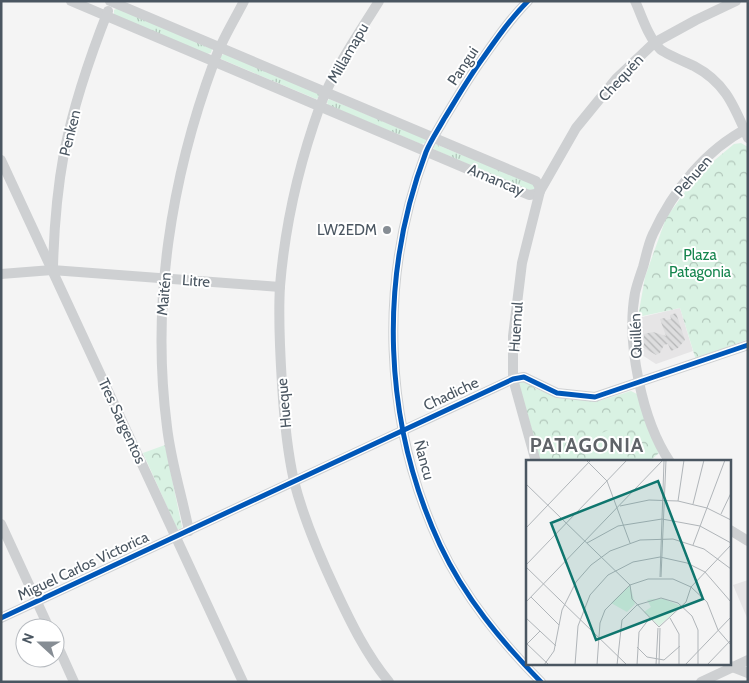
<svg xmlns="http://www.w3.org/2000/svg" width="749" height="683" viewBox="0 0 749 683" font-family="Cabin,sans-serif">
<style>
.education{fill:#e6e5e6}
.grass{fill:url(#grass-tufts)}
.forest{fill:url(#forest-crowns)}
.pitch{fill:#d9f2e3}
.building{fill:url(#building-back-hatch)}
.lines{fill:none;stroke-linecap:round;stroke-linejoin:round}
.minor{stroke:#ced0d2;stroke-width:10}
.cycleway-casing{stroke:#fff;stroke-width:8}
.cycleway{stroke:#0057b8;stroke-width:5}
.poi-dot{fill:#868d94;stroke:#fff;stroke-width:2}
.labels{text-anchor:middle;stroke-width:4;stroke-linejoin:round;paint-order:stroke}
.street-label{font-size:15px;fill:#4a5661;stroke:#fff}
.poi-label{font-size:15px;fill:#4a5661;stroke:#fff;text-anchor:end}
.park-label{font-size:15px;fill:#17864f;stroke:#fff}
.district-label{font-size:20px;font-weight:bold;letter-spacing:1px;fill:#5f6368;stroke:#fff}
.inset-road{fill:none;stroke:#b0b5b9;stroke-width:1}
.view{fill:#0f766e;fill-opacity:0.15;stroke:#0f766e;stroke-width:2.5}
.inset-edge{fill:none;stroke:#4a5661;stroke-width:2.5}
</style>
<defs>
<pattern id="grass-tufts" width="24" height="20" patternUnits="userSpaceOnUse" patternTransform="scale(1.25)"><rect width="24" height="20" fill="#d9f2e3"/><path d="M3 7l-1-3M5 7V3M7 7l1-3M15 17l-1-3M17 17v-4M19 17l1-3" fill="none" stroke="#b2c7bb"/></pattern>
<pattern id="forest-crowns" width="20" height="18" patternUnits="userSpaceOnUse" patternTransform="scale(1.25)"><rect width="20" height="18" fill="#d9f2e3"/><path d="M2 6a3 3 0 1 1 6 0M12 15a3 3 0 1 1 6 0" fill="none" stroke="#b2c7bb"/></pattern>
<pattern id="building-back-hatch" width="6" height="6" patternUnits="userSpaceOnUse" patternTransform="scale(1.25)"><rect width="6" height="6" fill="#ddddde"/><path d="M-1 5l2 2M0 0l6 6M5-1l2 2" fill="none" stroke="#b5b6b7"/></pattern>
</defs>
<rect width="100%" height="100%" fill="#f4f4f4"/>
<g class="education">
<path d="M680 308 693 351 656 364 642 355V317Z"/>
<path d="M748 580V620L733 585Z"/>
</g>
<g class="grass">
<path d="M118 8 212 49 211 53 207 54 114 15V10Z"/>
<path d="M225 53 319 94 318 98 316 99 221 59V56Z"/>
<path d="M329 99 426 139 425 143 421 144 328 105 327 102Z"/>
<path d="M435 144 534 184 535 189 529 190 435 150 433 148Z"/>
</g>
<g class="forest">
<path d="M741 143 748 147V339L696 360 680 308 638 317 645 277 666 218 698 174 734 144Z"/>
<path d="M518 381H526L536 389 567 399 599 401 631 391 637 394 659 453 649 462H541Z"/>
<path d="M165 445 182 527 180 529H177L143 453Z"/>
</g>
<path class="pitch" d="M615 427 630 462H603L593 437Z"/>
<path class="building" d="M676 313 685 340 678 348 671 351 668 344 664 345 660 353 656 355 644 348V334L653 332 666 336 660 319 665 318 666 320 671 319 670 315Z"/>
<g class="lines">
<g class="minor">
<path d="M71 1 529 195 535 194 540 191"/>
<path d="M110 1 536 181 539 186 540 191"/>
<path d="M379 1C358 35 334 69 320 106 299 164 285 225 280 286 278 319 280 352 282 384 284 417 287 450 294 481 303 517 320 557 336 591 351 623 366 654 389 682"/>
<path d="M528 1C511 18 497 38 483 58 469 77 457 98 444 119 438 130 431 140 426 152 378 279 383 422 440 545 465 598 501 641 541 682"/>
<path d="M635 1C642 16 648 37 660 49 665 54 686 62 694 66 726 83 734 106 748 138"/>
<path d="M1 160 243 682"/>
<path d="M53 267C54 228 57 191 64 153 73 108 91 54 108 11"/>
<path d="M1 274 52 270 280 287"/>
<path d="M536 462 513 379V336L522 263 540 191 576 128 616 79 654 43 696 20 736 1"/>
<path d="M670 462C642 421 626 342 635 293 637 284 640 276 643 267 646 257 648 244 653 234 673 191 705 150 748 128"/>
<path d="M1 524 49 628"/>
<path d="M730 530 748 541"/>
<path d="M189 531C182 496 171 462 167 427 151 304 171 178 214 62 221 41 234 21 244 1"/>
<path d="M1 618 513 379 524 377 557 393 595 397 748 345"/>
<path d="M55 640 74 682"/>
<path d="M730 666 748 673"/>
<path d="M701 682 748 660"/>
</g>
<g class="cycleway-casing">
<g id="cycleway">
<path d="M528 1C511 18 497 38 483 58 469 77 457 98 444 119 438 130 431 140 426 152 378 279 383 422 440 545 465 598 501 641 541 682"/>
<path d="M1 618 513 379 524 377 557 393 595 397 748 345"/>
</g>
</g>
<use href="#cycleway" class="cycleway"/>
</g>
<circle class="poi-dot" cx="387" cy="230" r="5"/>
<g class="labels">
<g class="street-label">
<text transform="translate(348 53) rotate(-60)" y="5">Millamapu</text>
<text transform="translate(463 66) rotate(-56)" y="5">Pangui</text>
<text transform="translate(621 78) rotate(-47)" y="5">Chequén</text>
<text transform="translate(70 133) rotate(-76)" y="5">Penken</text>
<text transform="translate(693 176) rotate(-49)" y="5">Pehuen</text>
<text transform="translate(496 180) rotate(23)" y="5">Amancay</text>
<text transform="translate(196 281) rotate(4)" y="5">Litre</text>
<text transform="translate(164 294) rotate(-85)" y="5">Maitén</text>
<text transform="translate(516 327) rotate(-86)" y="5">Huemul</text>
<text transform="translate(636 336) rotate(-92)" y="5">Quillén</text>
<text transform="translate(451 394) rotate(-25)" y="5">Chadiche</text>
<text transform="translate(284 403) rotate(-95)" y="5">Hueque</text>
<text transform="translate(122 421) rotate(65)" y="5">Tres Sargentos</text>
<text transform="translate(424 460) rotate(75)" y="5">Ñancu</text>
<text transform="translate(83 566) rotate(-25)" y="5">Miguel Carlos Victorica</text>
</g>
<g class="poi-label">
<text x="377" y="235">LW2EDM</text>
</g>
<g class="park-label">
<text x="700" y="260">Plaza<tspan x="700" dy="17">Patagonia</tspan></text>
</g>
<g class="district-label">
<text x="587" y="452">PATAGONIA</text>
</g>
</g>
<g transform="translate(526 460)">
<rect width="205" height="205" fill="#f4f4f4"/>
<path d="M104 125 109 144 101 152 85 143ZM128 139H138L155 146 133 166 118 152 125 147 121 140Z" fill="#d9f2e3"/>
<path class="inset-road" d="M60 0 81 21 104 83M0 24 104 125 106 139 133 167M152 41 158 0M167 44 178 0M94 46 123 40 152 41 181 48 205 60M195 54 205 33M0 68 65 0M61 83 92 66 136 59 174 66 205 83M167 85 199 0M0 105 101 0M0 107 101 205M134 117 138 1M135 117 140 0M5 137 33 165M0 142 137 0M0 158 30 186M144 158 153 174V205M133 167 160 142 165 127 205 85M0 183 23 205M0 185 14 171M111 187 121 197 138 200 154 186M18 205 28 191 36 150 50 122 65 105 84 91 114 80 147 79 178 89 205 109M49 205 52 166 64 135 82 115 107 102 134 97 161 103 179 112 205 142M71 205 74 163 79 150 104 125 122 119H147L165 127 181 142 192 170 205 185M91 205 96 160 111 145 135 138 152 143 166 156 172 170V205M111 205 113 172 123 159M130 205 132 168M133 205 134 168M159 205 205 157M181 205 205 180"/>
<path class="view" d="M132 21 177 139 70 180 25 63Z"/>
<rect width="205" height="205" class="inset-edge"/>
</g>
<rect width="749" height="683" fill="none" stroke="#4a5661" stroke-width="5"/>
<g transform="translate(40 643) rotate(291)"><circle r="24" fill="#ffffff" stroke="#b7bbc0"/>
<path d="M0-4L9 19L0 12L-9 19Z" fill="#868d94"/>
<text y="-8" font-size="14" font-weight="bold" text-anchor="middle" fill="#4a5661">N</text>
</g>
</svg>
